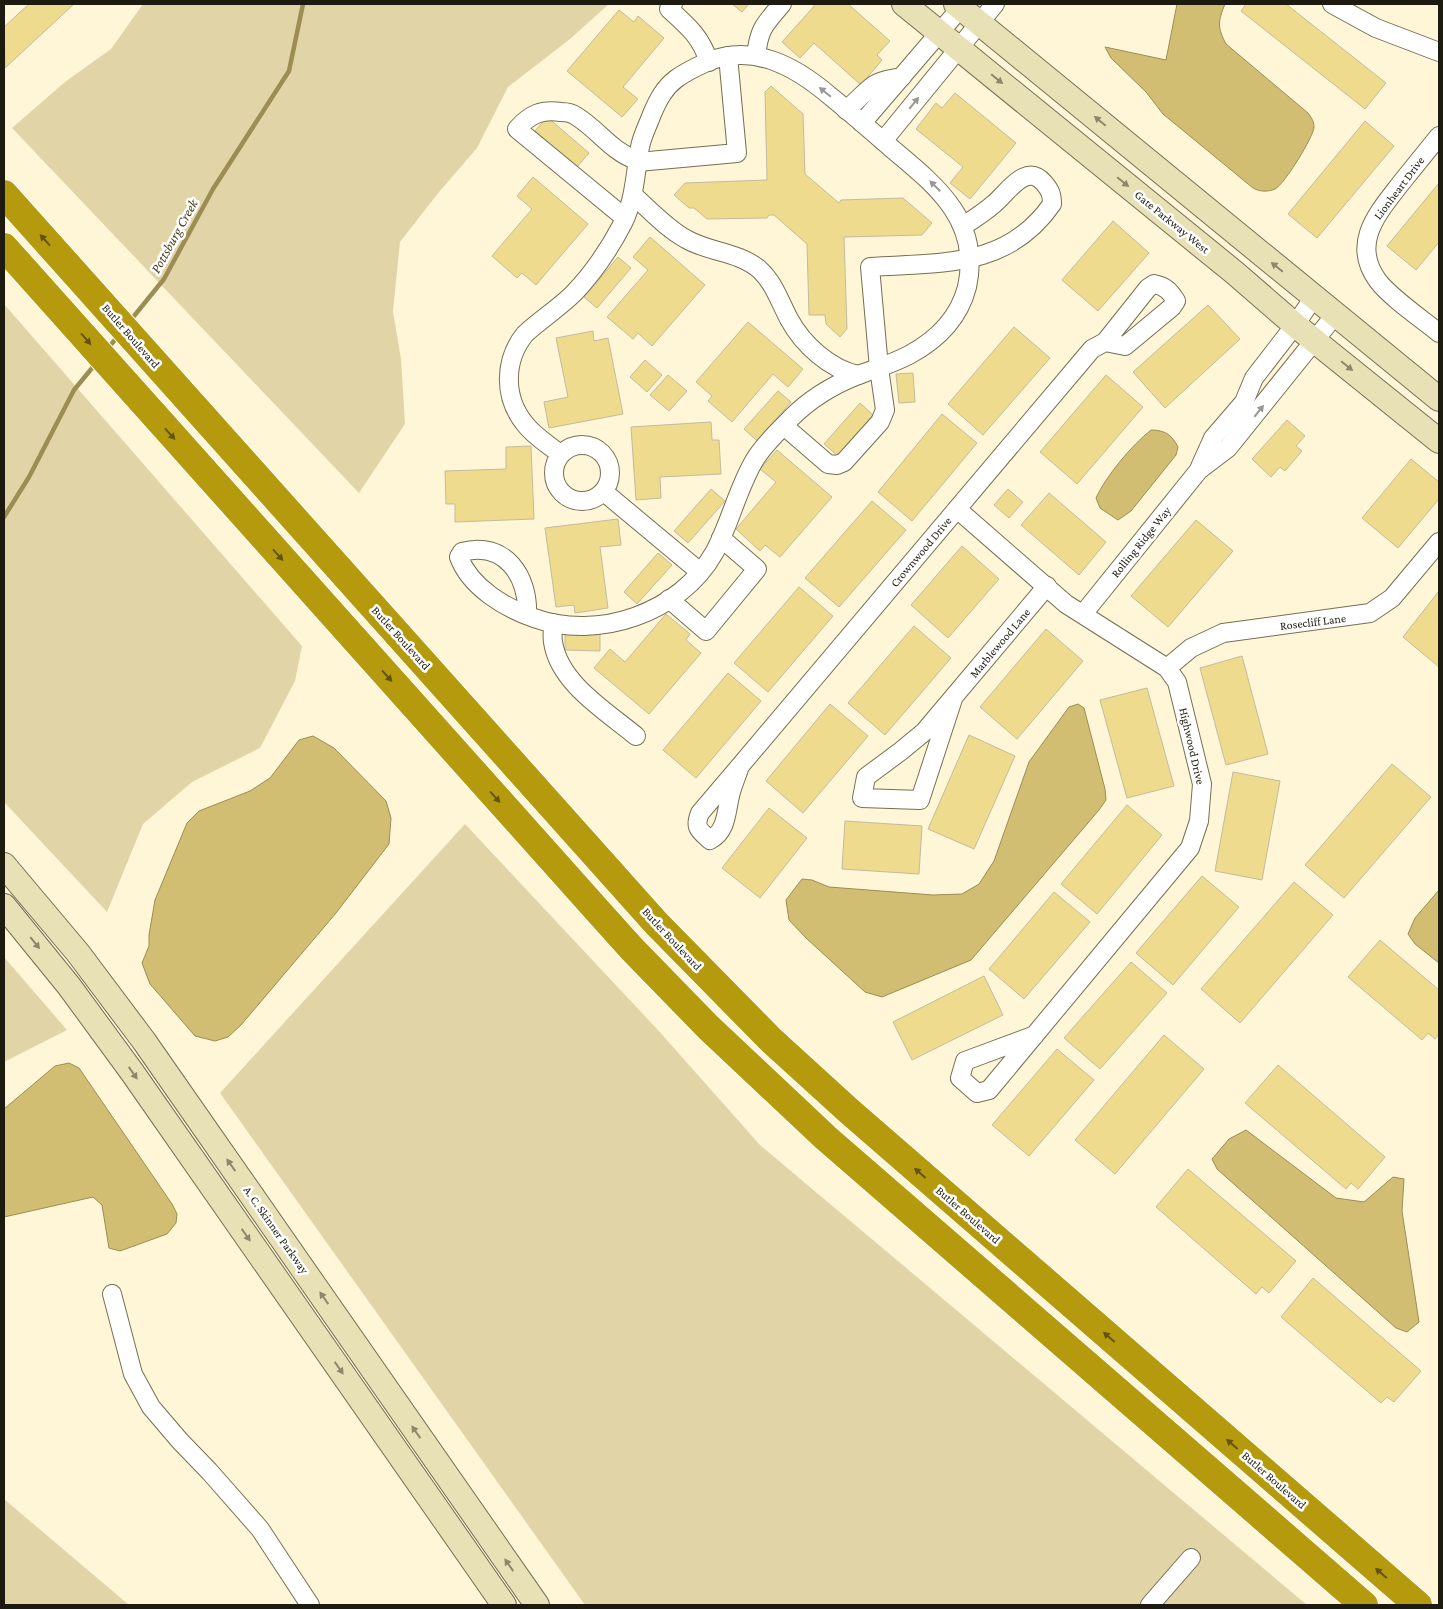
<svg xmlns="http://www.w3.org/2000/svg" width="1443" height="1609" viewBox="0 0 1443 1609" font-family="'Crimson Pro',serif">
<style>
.green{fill:#e1d5a7}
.water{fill:#d2be72;stroke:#9c8d54}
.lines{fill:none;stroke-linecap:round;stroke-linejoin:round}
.stream{stroke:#9c8d54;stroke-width:4.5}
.building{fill:#eedb8d;stroke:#c3bb9d}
.minor-casing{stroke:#766f53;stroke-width:20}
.secondary-casing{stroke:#766f53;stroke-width:26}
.motorway-casing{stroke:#fff;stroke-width:30}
.minor{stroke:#fff;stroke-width:18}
.secondary{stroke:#e9e1b6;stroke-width:24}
.motorway{stroke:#b69a0d;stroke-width:28}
.oneway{fill:#8d876b}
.oneway2{fill:#999893}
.oneway3{fill:#62540e}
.labels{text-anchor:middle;stroke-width:5;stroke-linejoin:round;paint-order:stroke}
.street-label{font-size:12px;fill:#1d1a0f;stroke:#fff}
.water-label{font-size:14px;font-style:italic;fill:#473f1d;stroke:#fff}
</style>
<rect width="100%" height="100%" fill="#fef6d7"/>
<g class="green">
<path d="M143 4H609L570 39 508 87 477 148 439 192 400 242 393 311 401 359 405 424 359 493 12 128 65 82 111 49Z"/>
<path d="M4 304 302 646 295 681 260 748 192 782 143 824 107 912 4 802Z"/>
<path d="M465 824 657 1029 760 1145 1307 1605H585L220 1093Z"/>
<path d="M4 957 67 1030 4 1062Z"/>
<path d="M4 1499 129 1605H4Z"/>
</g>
<g class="water">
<path d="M1177 4H1225C1218 21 1217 27 1226 44L1308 113C1311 117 1314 121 1314 127 1314 136 1284 185 1275 189 1268 192 1260 192 1253 188L1163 114 1146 92 1111 58 1105 47 1166 60Z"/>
<path d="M1151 430C1165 430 1172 435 1178 447L1176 455 1131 511 1118 520 1100 508 1096 498C1106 476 1132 445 1151 430Z"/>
<path d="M1078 704 1084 708 1105 789 1106 800 1099 810 971 960 882 997 865 992 806 938 789 920 786 900 802 879 812 880 829 887 933 895 962 894 979 884 994 861 1029 762 1069 707Z"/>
<path d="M313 736 334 748 386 801 391 818 389 844 336 913 241 1025 228 1037 215 1041 195 1036 150 984 142 963 149 946V935L155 900 187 823 199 811 250 791 270 778 299 740Z"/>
<path d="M1439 890V963L1415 944 1408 934 1415 918Z"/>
<path d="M69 1063 79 1068 172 1204 177 1214 176 1223 167 1234 120 1251 109 1248 102 1205 93 1197 4 1217V1109L55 1066Z"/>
<path d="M1246 1130 1336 1198 1364 1202 1393 1177 1404 1179 1402 1211 1419 1322 1407 1332 1396 1328 1217 1169 1212 1159 1229 1139Z"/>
</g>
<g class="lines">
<g class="stream">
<path d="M130 321 164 279 213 189 289 71 303 4"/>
<path d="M108 348 119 335"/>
<path d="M4 517 29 477 74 390 97 362"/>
</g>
</g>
<g class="building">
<path d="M29 4H74L5 68 4 27Z"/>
<path d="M732 4H749L742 12Z"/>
<path d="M816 4H848L890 41 877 55 882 60 861 85 814 43 800 58 782 42Z"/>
<path d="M1246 4H1286L1386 83 1365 109 1241 11Z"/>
<path d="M619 10 634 22 638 16 664 38 623 87 638 99 622 117 567 71Z"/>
<path d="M771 86 803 114 805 174 839 203 841 200 903 198 932 223 922 235 844 237 847 329 840 337 826 324 825 315H809L807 244 774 215H769L767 218 707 219 694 208H689L674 195 685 183 767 180 765 92Z"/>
<path d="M955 93 1016 143 970 199 950 183 963 167 916 129 936 103 942 108Z"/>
<path d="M547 117 589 153 577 167 535 131Z"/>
<path d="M1365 121 1394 146 1317 238 1288 214Z"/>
<path d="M533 177 588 224 536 285 522 273 517 278 492 256 532 209 517 196Z"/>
<path d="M1439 183V242L1416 270 1387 246Z"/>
<path d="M1113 221 1149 253 1098 311 1062 280Z"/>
<path d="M650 237 705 285 652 346 638 333 633 339 607 317 648 270 633 257Z"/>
<path d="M618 257 631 268 597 308 584 297Z"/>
<path d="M1208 305 1240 339 1165 408 1133 372Z"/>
<path d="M748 322 803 369 788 387 773 374 732 422 708 401 712 396 696 382Z"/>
<path d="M1014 327 1050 358 983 435 948 404Z"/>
<path d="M593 331 594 341 608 338 623 414 549 428 544 402 568 397 556 338Z"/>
<path d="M645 360 662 375 647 392 630 377Z"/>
<path d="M913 373 915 402 899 403 896 374Z"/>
<path d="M668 375 687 391 669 411 650 395Z"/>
<path d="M1106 375 1143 407 1077 484 1040 452Z"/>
<path d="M778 391 791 402 757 441 744 429Z"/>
<path d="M860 403 873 415 838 456 824 444Z"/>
<path d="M942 414 977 443 912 521 878 492Z"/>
<path d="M1287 420 1305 436 1296 446 1302 451 1285 471 1280 467 1271 477 1252 459Z"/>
<path d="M711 422 712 440H719L721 474 660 477 661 498 636 500 631 427Z"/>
<path d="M531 446 534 519 455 522V504H446L445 471 506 469V447Z"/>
<path d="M777 450 832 497 780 557 765 545 760 551 736 529 776 482 760 469Z"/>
<path d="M1411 459 1439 482V499L1398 548 1362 518Z"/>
<path d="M711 489 725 501 688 543 674 531Z"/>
<path d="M1008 489 1023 502 1009 518 994 505Z"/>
<path d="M1049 493 1106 542 1079 575 1021 525Z"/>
<path d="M872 501 906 530 839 607 805 578Z"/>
<path d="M618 519 621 545 600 547 608 608 575 613 574 605 556 607 545 528Z"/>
<path d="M1196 520 1233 551 1168 627 1131 596Z"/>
<path d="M962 546 999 579 948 638 911 605Z"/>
<path d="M658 553 672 565 637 604 624 592Z"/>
<path d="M799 587 833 616 768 692 734 663Z"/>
<path d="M1439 591V667L1403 637Z"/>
<path d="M666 614 690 634 686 640 701 653 649 714 594 668 610 649 625 662Z"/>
<path d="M914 626 951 658 885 735 848 703Z"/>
<path d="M1046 629 1083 661 1017 739 980 707Z"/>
<path d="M565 632 600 633V651L565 650Z"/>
<path d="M1242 656 1268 754 1226 765 1200 668Z"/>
<path d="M728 673 761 701 696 778 663 750Z"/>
<path d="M1147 688 1174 786 1127 798 1100 700Z"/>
<path d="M830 704 868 736 803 813 766 781Z"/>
<path d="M969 735 1015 756 974 849 928 829Z"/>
<path d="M1392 764 1431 797 1344 898 1305 865Z"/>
<path d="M1233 772 1280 781 1262 880 1215 871Z"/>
<path d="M1127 805 1162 835 1097 914 1061 884Z"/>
<path d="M769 808 807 838 760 898 722 868Z"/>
<path d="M845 821 922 826 919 874 842 869Z"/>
<path d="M1202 876 1239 907 1173 985 1136 953Z"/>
<path d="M1294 882 1333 915 1240 1023 1201 989Z"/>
<path d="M1054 892 1090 922 1024 999 989 969Z"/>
<path d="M1380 940 1439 990V1034L1435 1039 1428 1033 1422 1040 1348 977Z"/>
<path d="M1131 962 1167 993 1100 1069 1064 1038Z"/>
<path d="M984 976 1003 1015 912 1060 893 1022Z"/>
<path d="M1164 1035 1204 1069 1115 1174 1075 1140Z"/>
<path d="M1057 1049 1094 1080 1029 1156 992 1125Z"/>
<path d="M1278 1065 1385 1157 1358 1189 1351 1183 1346 1189 1245 1103Z"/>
<path d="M1188 1169 1296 1261 1269 1293 1262 1287 1256 1294 1156 1207Z"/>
<path d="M1313 1278 1421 1371 1394 1402 1387 1397 1381 1403 1281 1317Z"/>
</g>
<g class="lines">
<g class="minor-casing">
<g id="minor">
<path d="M673 4 669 9C688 26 701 37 709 62"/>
<path d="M1332 4 1376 28 1439 52"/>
<path d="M756 56C759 28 765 24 782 4"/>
<path d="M846 110C856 102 865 91 874 85 882 79 893 79 902 77"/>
<path d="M862 123 964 4"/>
<path d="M1439 136C1427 151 1414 167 1401 183 1378 213 1350 243 1378 281 1391 298 1422 319 1439 333"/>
<path d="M883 141 995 4"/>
<path d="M638 162 737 153 728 56"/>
<path d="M633 195C650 210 666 228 686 239 710 253 738 251 760 270 774 283 780 302 789 319 803 345 830 369 858 375"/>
<path d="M625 218 517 129C530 114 542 109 561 112 566 112 572 113 576 116 599 130 610 151 638 161"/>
<path d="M784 426 828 464 837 465 844 462 880 422 885 410 879 368 870 267C941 262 1007 269 1052 204 1052 194 1050 190 1044 183 1026 162 1008 192 995 203 985 212 974 219 963 226"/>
<circle cx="582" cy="473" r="28"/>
<path d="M1200 467 1213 438 1244 402 1254 378 1295 325 1314 297"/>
<path d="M604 492 700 572"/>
<path d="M957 509 1066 604 1167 668 1177 682 1202 784 1199 821 1190 848 989 1090 977 1093 960 1078 965 1061 1035 1035"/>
<path d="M669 599 706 631 757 569 721 538"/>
<path d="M1083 614 1199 470 1228 448 1335 315"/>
<path d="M527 615C529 577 505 540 462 552L459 557C470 587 505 608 534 618 598 641 680 613 714 553 730 524 737 490 754 461 763 445 778 432 791 418 810 399 831 386 856 376 874 369 892 364 909 355 937 340 959 318 967 287 982 220 934 184 890 147 870 130 850 112 830 96 795 66 753 43 707 62 696 67 685 72 676 79 664 88 658 100 652 114 648 125 642 136 640 147 635 173 635 199 623 223 610 248 593 273 574 293 559 308 540 320 525 334 504 360 503 397 525 424 534 436 549 445 560 454"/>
<path d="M553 623C553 629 552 636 553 642 559 683 606 711 636 736"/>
<path d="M1167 668 1191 648 1223 633 1370 613 1392 598 1439 542"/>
<path d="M953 699 920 800 862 798 866 777 901 751 924 732 1047 586"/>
<path d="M740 766C737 776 732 786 730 796 726 812 727 831 710 840 699 830 694 828 700 813L740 766 1092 349 1105 342 1148 288 1154 284C1165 286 1170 291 1176 301L1172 307 1125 346 1105 342"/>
<path d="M112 1294 133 1374 151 1407 180 1441 209 1471 260 1529 310 1605"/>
<path d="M1150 1605 1191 1558"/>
</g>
</g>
<g class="secondary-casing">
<g id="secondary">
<path d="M904 4 1235 273 1295 325 1439 441"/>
<path d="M956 4 1439 399"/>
<path d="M4 865 78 953 144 1041 537 1605"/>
<path d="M4 906 69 986 132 1072 504 1605"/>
</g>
</g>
<g class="motorway-casing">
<g id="motorway">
<path d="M4 194 656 923 770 1039 849 1111 1418 1605"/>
<path d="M4 247 596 909 632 949 708 1027 826 1138 1364 1605"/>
</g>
</g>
<use href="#minor" class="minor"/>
<use href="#secondary" class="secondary"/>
<use href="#motorway" class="motorway"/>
</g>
<defs><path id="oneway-solid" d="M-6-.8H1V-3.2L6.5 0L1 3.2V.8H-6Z" transform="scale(1.25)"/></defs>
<g class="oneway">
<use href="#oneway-solid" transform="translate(997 79) rotate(39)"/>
<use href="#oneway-solid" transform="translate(1100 121) rotate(-140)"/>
<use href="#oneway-solid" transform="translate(1123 182) rotate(39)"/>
<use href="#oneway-solid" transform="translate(1277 267) rotate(-141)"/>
<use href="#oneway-solid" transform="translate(1347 366) rotate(39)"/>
<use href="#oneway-solid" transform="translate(35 943) rotate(51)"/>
<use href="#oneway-solid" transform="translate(133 1073) rotate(55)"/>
<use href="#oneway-solid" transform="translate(231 1165) rotate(-125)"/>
<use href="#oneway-solid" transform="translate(246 1235) rotate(55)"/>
<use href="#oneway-solid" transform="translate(324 1298) rotate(-125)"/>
<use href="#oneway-solid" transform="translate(339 1368) rotate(55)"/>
<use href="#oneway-solid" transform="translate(416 1432) rotate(-125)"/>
<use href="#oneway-solid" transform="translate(509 1565) rotate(-125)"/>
</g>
<g class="oneway2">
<use href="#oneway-solid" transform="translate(825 92) rotate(-141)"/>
<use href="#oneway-solid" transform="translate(914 103) rotate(-51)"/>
<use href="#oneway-solid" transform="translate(935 186) rotate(-135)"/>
<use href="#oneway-solid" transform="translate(1259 411) rotate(-51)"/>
</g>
<g class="oneway3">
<use href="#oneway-solid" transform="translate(45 240) rotate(-132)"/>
<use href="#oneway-solid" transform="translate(86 339) rotate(49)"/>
<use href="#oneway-solid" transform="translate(170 434) rotate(48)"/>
<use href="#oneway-solid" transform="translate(278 555) rotate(48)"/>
<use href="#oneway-solid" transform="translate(387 676) rotate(48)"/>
<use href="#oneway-solid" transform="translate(495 797) rotate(48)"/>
<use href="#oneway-solid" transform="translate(920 1173) rotate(-139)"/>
<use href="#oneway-solid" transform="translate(1109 1337) rotate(-139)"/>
<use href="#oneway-solid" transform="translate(1232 1444) rotate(-139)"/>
<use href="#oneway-solid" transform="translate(1381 1573) rotate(-139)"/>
</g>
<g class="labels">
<g class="street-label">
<text transform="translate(1399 188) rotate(-53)" y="4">Lionheart Drive</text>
<text transform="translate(1172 222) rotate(39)" y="4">Gate Parkway West</text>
<text transform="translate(131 336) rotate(49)" y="4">Butler Boulevard</text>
<text transform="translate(1141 542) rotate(-51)" y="4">Rolling Ridge Way</text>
<text transform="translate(921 552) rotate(-50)" y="4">Crownwood Drive</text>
<text transform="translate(1313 622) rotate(-7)" y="4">Rosecliff Lane</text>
<text transform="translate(401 638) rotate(48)" y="4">Butler Boulevard</text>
<text transform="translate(1000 643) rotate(-50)" y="4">Marblewood Lane</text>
<text transform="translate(1192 746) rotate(77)" y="4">Highwood Drive</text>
<text transform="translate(672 939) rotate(47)" y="4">Butler Boulevard</text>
<text transform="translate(968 1215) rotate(41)" y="4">Butler Boulevard</text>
<text transform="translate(276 1230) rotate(55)" y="4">A. C. Skinner Parkway</text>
<text transform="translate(1274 1480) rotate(41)" y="4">Butler Boulevard</text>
</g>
<g class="water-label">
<text transform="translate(174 236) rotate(-61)" y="5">Pottsburg Creek</text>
</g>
</g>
<rect width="1443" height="1609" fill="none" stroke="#1d1a0f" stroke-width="10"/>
</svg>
